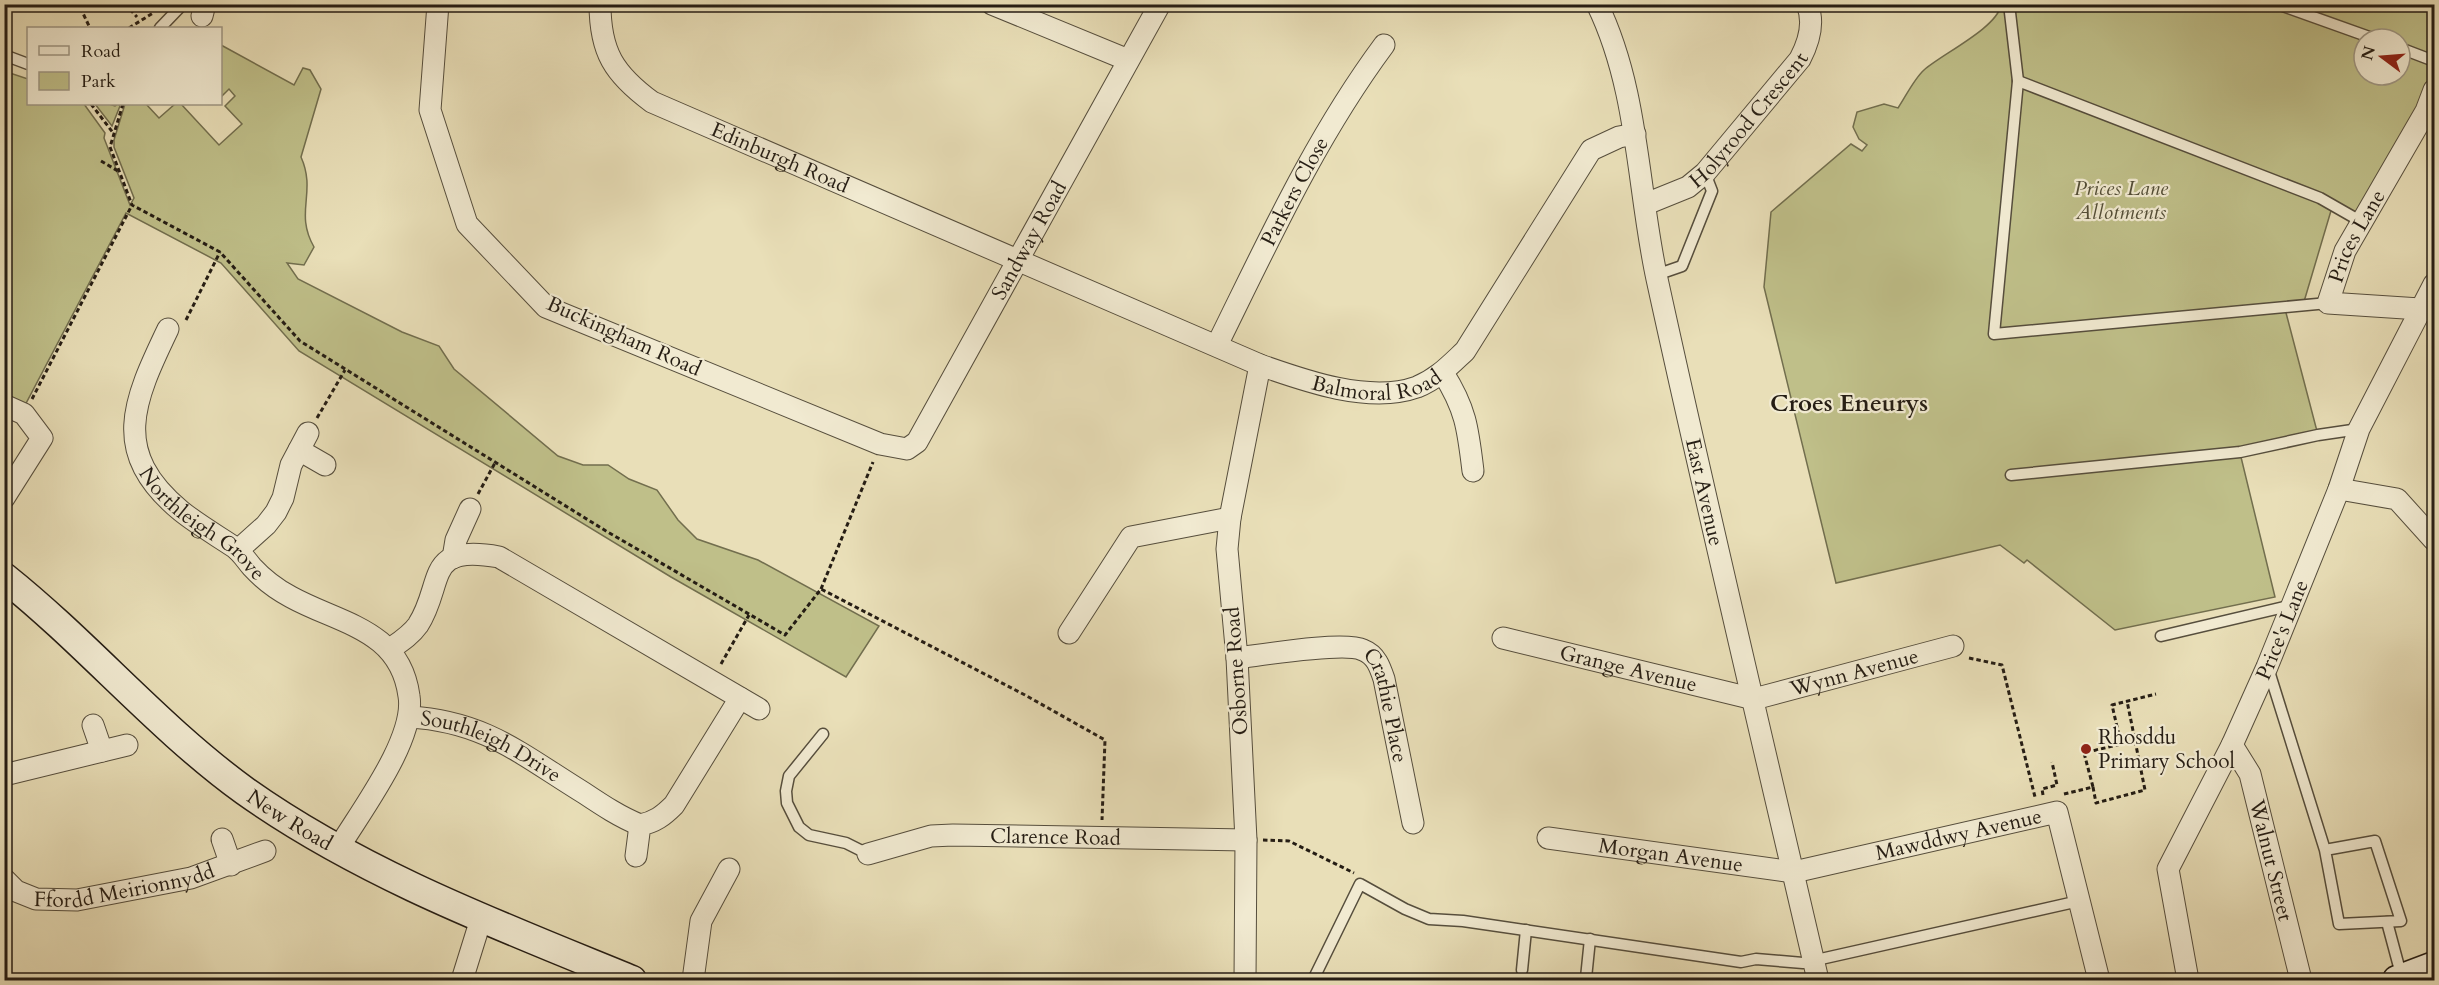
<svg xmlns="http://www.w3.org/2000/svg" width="2439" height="985" viewBox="0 0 2439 985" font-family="Cardo,serif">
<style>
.green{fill:#bfbf89;stroke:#726e4e;stroke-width:1.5;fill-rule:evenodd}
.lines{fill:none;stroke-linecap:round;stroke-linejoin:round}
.lane-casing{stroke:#564e3d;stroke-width:13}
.street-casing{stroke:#564e3d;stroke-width:23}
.secondary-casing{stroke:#251d14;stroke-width:31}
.path{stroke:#251d14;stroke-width:3;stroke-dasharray:4.5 3;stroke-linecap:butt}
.lane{stroke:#f1ead1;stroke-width:10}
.street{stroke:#f1ead1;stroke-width:21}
.secondary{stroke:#f1ead1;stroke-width:28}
.poi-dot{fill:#8f2418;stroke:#f1ead1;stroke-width:2}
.labels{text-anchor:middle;stroke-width:4.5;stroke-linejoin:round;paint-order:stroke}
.street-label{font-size:21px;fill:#251d14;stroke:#f1ead1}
.park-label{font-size:21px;font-style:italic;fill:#534e37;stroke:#f1ead1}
.poi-label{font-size:21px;fill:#251d14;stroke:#f1ead1;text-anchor:start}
.quarter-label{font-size:24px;font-weight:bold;fill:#251d14;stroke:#f1ead1}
</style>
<rect width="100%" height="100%" fill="#e9dfb8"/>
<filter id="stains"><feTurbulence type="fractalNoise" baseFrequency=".00333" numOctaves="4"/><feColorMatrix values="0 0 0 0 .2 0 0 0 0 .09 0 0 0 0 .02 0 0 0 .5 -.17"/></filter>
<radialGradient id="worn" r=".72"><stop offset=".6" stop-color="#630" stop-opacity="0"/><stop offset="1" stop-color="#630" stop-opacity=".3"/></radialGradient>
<g class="green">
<path d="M2001 5H2434V90L2362 222 2333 204 2303 305 2285 309 2318 435 2240 453 2275 597 2115 630 2027 560 2024 563 2000 545 1836 583 1764 287 1771 212 1851 144 1862 151 1867 145 1859 139 1853 127 1857 112 1884 104 1898 108C1906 96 1914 79 1924 70 1942 54 1997 28 2001 5ZM2364 39H2400V75H2364Z"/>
<path d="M221 45 294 85 303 68 310 70 321 89 301 157C317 193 294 212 314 247L304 265 287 263 298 279 402 332 439 346 454 369 558 456 583 465H608L629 479 657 490 678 520 697 539 758 560 879 626 846 677 671 577 299 351 221 263 126 213 23 409 5 402 4 71 28 79V104H84L105 133 104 138 130 205 134 198 114 147V140L125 104H146L159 118 175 104H181L219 145 242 124 225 106 235 96 229 89 221 97Z"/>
<path d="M95 104H109L115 106 118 104 120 106 112 126Z"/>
</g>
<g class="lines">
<g class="lane-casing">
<g id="lane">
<path d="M2009 4 2018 81 1994 334 2328 303"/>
<path d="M2277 4 2375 39"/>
<path d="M160 28 183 4"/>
<path d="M2400 48 2434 61"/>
<path d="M4 55 28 64"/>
<path d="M2018 81 2320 198 2362 222"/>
<path d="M1656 275 1682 266 1712 191 1705 173"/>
<path d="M2011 475 2240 452 2318 435 2359 429"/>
<path d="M2161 636 2293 605"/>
<path d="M2268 668 2325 850 2339 924 2401 921 2375 841 2325 850"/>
<path d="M823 734 789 776 786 791 787 803 799 827 809 835 846 843 868 854"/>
<path d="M2387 922 2402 978"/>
<path d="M1522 970 1526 930"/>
<path d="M1586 978 1590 939"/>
<path d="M1313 980 1360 884 1405 909 1429 919 1463 921 1741 962 1756 959 1803 963 2079 901"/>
</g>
</g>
<g class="street-casing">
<g id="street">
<path id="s1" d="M438 4 430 110 467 224 546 307 880 444 907 449 917 442 1160 4"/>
<path id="s2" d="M600 4C600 52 614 74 652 102L1260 365C1305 381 1370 404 1417 387 1437 379 1450 365 1465 351L1591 150 1619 137 1635 134"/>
<path d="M992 4 1128 60"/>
<path id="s3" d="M1597 4C1639 90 1637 187 1657 279 1708 513 1764 747 1818 980"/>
<path d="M202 16 205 4"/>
<path id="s4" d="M1646 204 1688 187 1705 173 1800 59C1809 42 1815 23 1807 4"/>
<path id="s5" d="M2420 309 2328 303 2345 251 2426 111 2434 90"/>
<path id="s6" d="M168 329C133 402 110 452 181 511 197 524 216 535 234 547 241 552 246 560 252 567 263 579 276 589 291 597 340 624 400 629 409 696 416 739 360 812 338 849"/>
<path id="s7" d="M1217 345C1268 242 1315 138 1384 45"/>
<path d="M1443 373C1466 409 1468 429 1473 471"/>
<path d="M4 405 24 414 42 438 4 498"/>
<path d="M299 450 325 465"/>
<path d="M2339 489 2397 499 2434 540"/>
<path d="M238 550 266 525 276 512 283 498 291 465 308 433"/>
<path d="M453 558 456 540 470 509"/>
<path d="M1069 633 1131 537 1230 518"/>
<path id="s8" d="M1503 638 1754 699 1953 646"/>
<path d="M390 649C400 642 411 635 418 625 445 583 423 543 499 557L759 709"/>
<path id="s9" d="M1237 658C1262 655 1344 641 1363 650 1376 655 1380 667 1384 679L1413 823"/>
<path id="s10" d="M409 717C485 721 522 755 584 793 602 805 620 817 640 825"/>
<path d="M93 725 102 751"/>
<path id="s11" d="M2232 745 2250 774 2301 980"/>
<path d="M4 775 127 745"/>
<path id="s12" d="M1548 838 1794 872 2057 812 2099 980"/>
<path d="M222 839 231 865"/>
<path id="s13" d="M868 854 931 836 953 835 1246 840"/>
<path d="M636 856 640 825C655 822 663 816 674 805L740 698"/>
<path id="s14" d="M4 879 16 891 36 899 77 900 191 878 265 851"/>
<path d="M462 980 481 919"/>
<path d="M693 980 701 921 729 869"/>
<path d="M1245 980 1246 840 1237 658 1227 549 1230 518 1260 365"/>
<path id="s15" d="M2188 980 2168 869 2232 745 2267 667 2339 489 2359 429 2434 284"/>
</g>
</g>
<g class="secondary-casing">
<g id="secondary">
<path id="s16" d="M4 577C88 644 158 728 245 791 362 874 500 926 632 980"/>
<path d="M2397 980 2434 966"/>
</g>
</g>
<g class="path">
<path d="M86 4 80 7 90 28"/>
<path d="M125 4 137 17"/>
<path d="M129 28 153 13"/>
<path d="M91 104 114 134"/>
<path d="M123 104 110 147 132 205 220 252 300 341 606 531 785 635 821 589 1025 695 1105 740 1102 820"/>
<path d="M101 161 118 171"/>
<path d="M186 320 220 252"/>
<path d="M32 399 132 205"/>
<path d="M317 418 345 370"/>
<path d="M478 494 496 461"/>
<path d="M821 589 873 462"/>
<path d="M1969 658 2002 665 2035 797"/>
<path d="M721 664 749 615"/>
<path d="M2093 787 2096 803 2145 790 2127 701"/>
<path d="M2064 794 2093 787 2084 753 2121 744 2112 705 2156 694"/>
<path d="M2043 795 2042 789 2057 785 2052 762"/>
<path d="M1263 840 1289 841 1354 873"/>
</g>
<use href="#lane" class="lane"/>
<use href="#street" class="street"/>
<use href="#secondary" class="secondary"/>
</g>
<circle class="poi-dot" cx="2086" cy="749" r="6"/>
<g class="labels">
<g class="street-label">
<text dy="7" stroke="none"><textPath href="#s4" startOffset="136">Holyrood Crescent</textPath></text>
<text dy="7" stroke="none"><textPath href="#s2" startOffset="256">Edinburgh Road</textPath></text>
<text dy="7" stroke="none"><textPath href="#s7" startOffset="172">Parkers Close</textPath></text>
<text dy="7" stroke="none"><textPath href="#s5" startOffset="165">Prices Lane</textPath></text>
<text dy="7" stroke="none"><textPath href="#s1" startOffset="972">Sandway Road</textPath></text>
<text transform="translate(624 336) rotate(24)" y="7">Buckingham Road</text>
<text dy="7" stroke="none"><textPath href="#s2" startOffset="900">Balmoral Road</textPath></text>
<text dy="7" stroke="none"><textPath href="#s3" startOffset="501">East Avenue</textPath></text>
<text dy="7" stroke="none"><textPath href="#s6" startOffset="228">Northleigh Grove</textPath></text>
<text dy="7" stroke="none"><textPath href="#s15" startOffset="378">Price's Lane</textPath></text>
<text dy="7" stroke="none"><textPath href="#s8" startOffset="129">Grange Avenue</textPath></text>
<text transform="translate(1236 671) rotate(-94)" y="7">Osborne Road</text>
<text dy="7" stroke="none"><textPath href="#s8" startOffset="362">Wynn Avenue</textPath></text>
<text dy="7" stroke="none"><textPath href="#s9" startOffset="190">Crathie Place</textPath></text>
<text dy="7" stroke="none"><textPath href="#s10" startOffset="88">Southleigh Drive</textPath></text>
<text dy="7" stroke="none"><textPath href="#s16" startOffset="376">New Road</textPath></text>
<text dy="7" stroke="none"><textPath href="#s12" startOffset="417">Mawddwy Avenue</textPath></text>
<text dy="7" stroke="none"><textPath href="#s13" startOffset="190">Clarence Road</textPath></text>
<text dy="7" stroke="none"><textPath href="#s12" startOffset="124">Morgan Avenue</textPath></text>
<text dy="7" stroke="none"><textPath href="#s11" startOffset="123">Walnut Street</textPath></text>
<text dy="7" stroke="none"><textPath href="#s14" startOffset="128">Ffordd Meirionnydd</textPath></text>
</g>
<g class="park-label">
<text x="2121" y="195">Prices Lane<tspan x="2121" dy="24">Allotments</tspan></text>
</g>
<g class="poi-label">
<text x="2098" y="744">Rhosddu<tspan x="2098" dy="24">Primary School</tspan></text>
</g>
<g class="quarter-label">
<text x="1849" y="411">Croes Eneurys</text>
</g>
</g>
<rect width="2439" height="985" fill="none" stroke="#e9dfb8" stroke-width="24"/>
<rect x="6" y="6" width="2427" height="973" fill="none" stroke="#251d14" stroke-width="3"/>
<rect x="12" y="12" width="2415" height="961" fill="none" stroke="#251d14" stroke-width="1.5"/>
<rect x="27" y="27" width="195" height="78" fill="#f1ead1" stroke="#9f9885" stroke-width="1.5"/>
<rect x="39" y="46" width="30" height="9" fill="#f1ead1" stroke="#9f9885" stroke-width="1.5"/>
<text x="81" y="57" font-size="18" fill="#251d14">Road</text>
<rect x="39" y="72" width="30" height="18" fill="#bfbf89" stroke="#9f9885" stroke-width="1.5"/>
<text x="81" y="87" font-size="18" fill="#251d14">Park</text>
<g transform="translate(2382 57) rotate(286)"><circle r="28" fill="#f1ead1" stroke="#9f9885" stroke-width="1.5"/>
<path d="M0-4.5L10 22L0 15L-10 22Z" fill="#8f2418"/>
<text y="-9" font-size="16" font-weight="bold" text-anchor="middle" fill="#251d14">N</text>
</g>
<rect width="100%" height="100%" filter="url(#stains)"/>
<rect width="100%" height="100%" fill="url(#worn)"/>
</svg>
